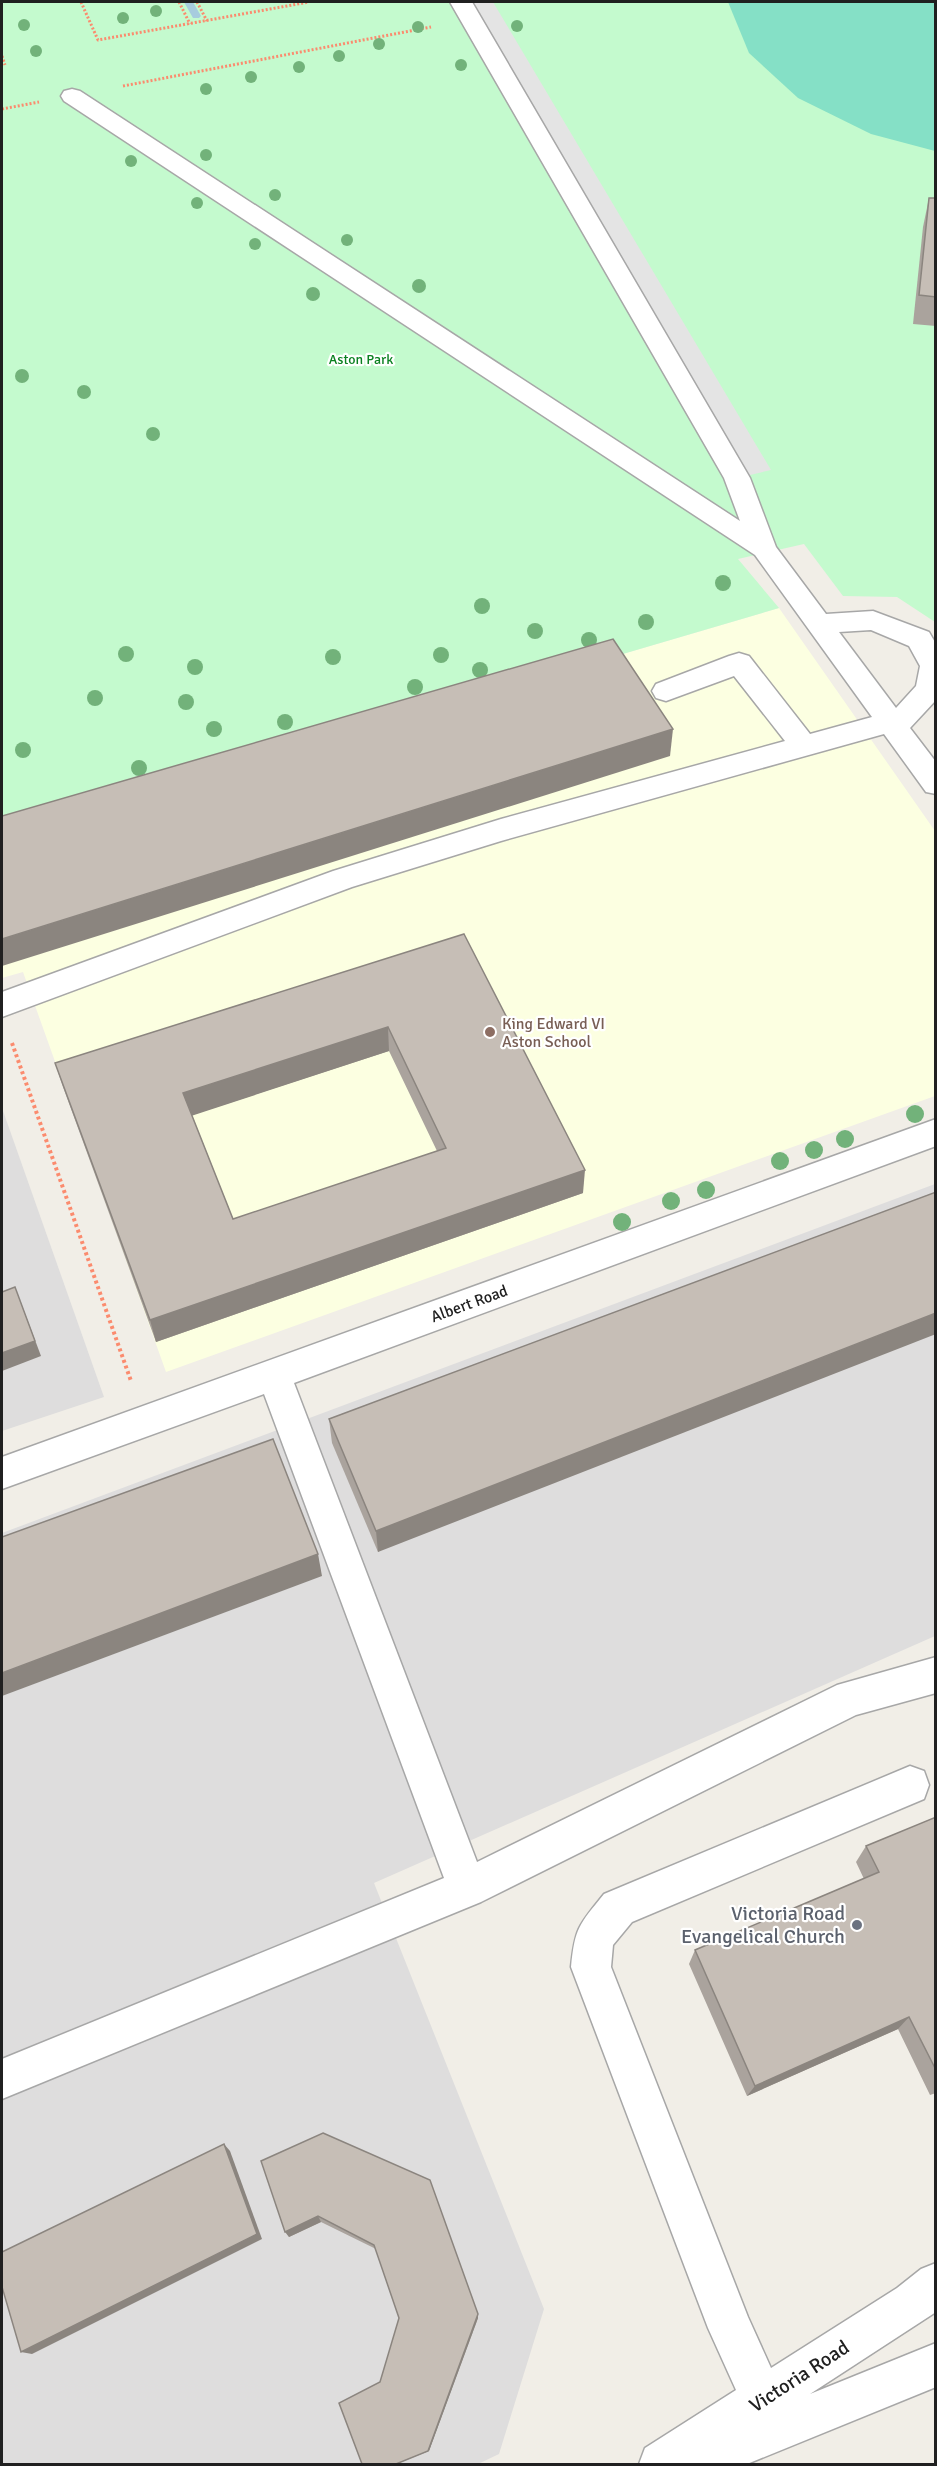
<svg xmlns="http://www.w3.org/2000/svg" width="937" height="2466" viewBox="0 0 937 2466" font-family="Signika,sans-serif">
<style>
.residential{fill:#dedddd}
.education{fill:#fcffe1}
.park{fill:#c4face}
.pitch{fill:#85e0c6}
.parking{fill:#e4e4e4}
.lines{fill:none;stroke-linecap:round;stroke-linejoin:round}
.stream{fill:#a7ccde;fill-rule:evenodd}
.minor-casing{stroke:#a7a7a7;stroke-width:3}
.path-far1{stroke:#fb8b6e;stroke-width:3;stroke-dasharray:2 2;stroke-linecap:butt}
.path{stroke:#fb8b6e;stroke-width:4;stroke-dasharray:3 3;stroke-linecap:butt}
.minor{fill:#fff;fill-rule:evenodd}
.tree{fill:#72b27a}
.wall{fill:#aaa39d;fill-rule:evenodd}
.shaded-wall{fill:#8b857f}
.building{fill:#c6beb6;stroke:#8b857f;stroke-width:1.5;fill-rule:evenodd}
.education-dot{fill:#8d6e63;stroke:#fff;stroke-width:2}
.worship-dot{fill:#6b7280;stroke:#fff;stroke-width:2}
.labels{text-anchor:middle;stroke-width:4.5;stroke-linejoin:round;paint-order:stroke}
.far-park-label{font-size:14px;fill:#0b8121;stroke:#fff}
.education-label{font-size:16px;fill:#785e54;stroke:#fff;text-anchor:start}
.street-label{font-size:16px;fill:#202020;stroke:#fff}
.near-worship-label{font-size:20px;fill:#5b616d;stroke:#fff;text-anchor:end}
.near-street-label{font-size:20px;fill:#202020;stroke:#fff}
</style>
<rect width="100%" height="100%" fill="#f1eee7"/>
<g class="residential">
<path d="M2 1108 104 1397 2 1431Z"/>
<path d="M935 1184V1636L374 1883 544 2309 499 2454 478 2464H2V1533Z"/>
</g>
<path class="education" d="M779 608 935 831V1096L166 1372 23 972 2 978V837Z"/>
<path class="park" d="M2 2H935V622L897 597 843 596 804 544 738 559 779 608 2 837Z"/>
<path class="pitch" d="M728 2H935V151L871 134 798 98 749 53Z"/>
<path class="parking" d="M461 2H493L771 470 737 478Z"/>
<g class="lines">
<path class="stream" d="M184 2H193L201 16 199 18H193Z"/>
<g class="minor-casing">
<g id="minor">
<path d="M450 2H472L750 478 776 547 826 614 873 611 929 632 936 644V700L910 728 936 762V794L926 792 884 734 501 841 352 887 2 1017V992L333 871 501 819 785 741 734 676 666 701 656 698 652 691 656 684 729 656 739 653 749 656 810 734 872 717 755 555 64 101 61 96 64 91 72 89 80 91 740 521 724 478ZM871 630 909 646 920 666 916 686 896 708 839 632Z"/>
<path d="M936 1119V1146L294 1383 477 1862 837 1685 936 1657V1693L856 1715 481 1902 2 2099V2059L444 1878 264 1394 2 1489V1457Z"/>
<path d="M910 1766 924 1771 929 1785 924 1799 632 1922 613 1945 611 1967 748 2317 771 2368 897 2288 921 2269 936 2263V2312L810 2394 936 2343V2387L747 2464H639L645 2448 736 2390 708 2328 571 1967C575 1927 579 1925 604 1894Z"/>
</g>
</g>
<g class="path-far1">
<path d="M81 2 98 40 309 2"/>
<path d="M179 2 190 24"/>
<path d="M197 2 207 21"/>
<path d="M2 56 5 65"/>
<path d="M123 86 431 27"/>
<path d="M2 109 39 102"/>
</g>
<path class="path" d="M12 1043 131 1381"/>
<use href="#minor" class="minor"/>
</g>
<g class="tree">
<circle cx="156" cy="11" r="6"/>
<circle cx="123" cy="18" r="6"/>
<circle cx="24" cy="25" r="6"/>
<circle cx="517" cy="26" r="6"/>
<circle cx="418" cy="27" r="6"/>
<circle cx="379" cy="44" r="6"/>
<circle cx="36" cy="51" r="6"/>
<circle cx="339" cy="56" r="6"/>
<circle cx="461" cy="65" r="6"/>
<circle cx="299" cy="67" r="6"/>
<circle cx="251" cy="77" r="6"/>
<circle cx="206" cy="89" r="6"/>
<circle cx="206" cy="155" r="6"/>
<circle cx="131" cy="161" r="6"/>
<circle cx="275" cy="195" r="6"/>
<circle cx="197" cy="203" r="6"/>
<circle cx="347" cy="240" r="6"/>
<circle cx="255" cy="244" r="6"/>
<circle cx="419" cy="286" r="7"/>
<circle cx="313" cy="294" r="7"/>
<circle cx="22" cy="376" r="7"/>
<circle cx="84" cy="392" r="7"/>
<circle cx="153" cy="434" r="7"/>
<circle cx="723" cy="583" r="8"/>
<circle cx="482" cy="606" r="8"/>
<circle cx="646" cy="622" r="8"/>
<circle cx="535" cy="631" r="8"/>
<circle cx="589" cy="640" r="8"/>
<circle cx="126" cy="654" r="8"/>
<circle cx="441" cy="655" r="8"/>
<circle cx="333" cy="657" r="8"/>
<circle cx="195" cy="667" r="8"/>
<circle cx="480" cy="670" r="8"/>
<circle cx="415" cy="687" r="8"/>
<circle cx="95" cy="698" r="8"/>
<circle cx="186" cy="702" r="8"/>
<circle cx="285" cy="722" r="8"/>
<circle cx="214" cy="729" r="8"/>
<circle cx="23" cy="750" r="8"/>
<circle cx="139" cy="768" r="8"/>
<circle cx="915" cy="1114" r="9"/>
<circle cx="845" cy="1139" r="9"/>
<circle cx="814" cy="1150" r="9"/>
<circle cx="780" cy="1161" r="9"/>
<circle cx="706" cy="1190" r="9"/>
<circle cx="671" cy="1201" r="9"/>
<circle cx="622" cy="1222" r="9"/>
</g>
<g class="wall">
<path d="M929 198H936V326L913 324 923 227Z"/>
<path d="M464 934 583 1193 156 1342 63 1087 55 1063ZM389 1051 437 1151 233 1219 192 1115Z"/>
<path d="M936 1192 378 1552 332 1443 329 1419Z"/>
<path d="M936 1817V2093L930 2095 898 2029 747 2096 689 1964 695 1950 864 1879 856 1862 866 1846Z"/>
<path d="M261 2161 478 2314V2318L429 2451 380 2382 399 2318 376 2249 321 2222 289 2237Z"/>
</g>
<g class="shaded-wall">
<path d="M673 729 670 756 2 966V939Z"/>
<path d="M388 1027 389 1051 188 1117 183 1093Z"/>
<path d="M585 1170 583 1193 156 1342 150 1320Z"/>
<path d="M21 1303 41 1356 2 1371V1353Z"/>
<path d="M936 1313V1334L378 1552 376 1531Z"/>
<path d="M318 1554 322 1576 2 1696V1673Z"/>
<path d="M909 2017 898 2029 747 2096 755 2086Z"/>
<path d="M224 2144 230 2151 262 2239 32 2354 21 2352Z"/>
<path d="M318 2216 321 2222 289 2237 285 2232Z"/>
<path d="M478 2314V2318L429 2451 396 2464Z"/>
</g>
<g class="building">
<path d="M929 198H936V297L919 295Z"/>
<path d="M613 639 673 729 2 939V816Z"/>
<path d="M464 934 585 1170 150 1320 55 1063ZM388 1027 446 1148 233 1219 183 1093Z"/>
<path d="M936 1192V1313L376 1531 329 1419Z"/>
<path d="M15 1287 35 1341 2 1353V1292Z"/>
<path d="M273 1439 318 1554 2 1673V1537Z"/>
<path d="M936 1817V2070L909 2017 755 2086 695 1950 879 1872 866 1846Z"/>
<path d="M323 2133 430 2180 478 2314 428 2451 396 2464H362L339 2403 380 2382 399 2318 374 2245 318 2216 285 2232 261 2161Z"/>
<path d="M224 2144 257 2234 21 2352 2 2287V2252Z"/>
</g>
<circle class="education-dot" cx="490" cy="1032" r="6"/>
<circle class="worship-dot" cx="857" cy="1925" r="6"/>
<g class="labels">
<g class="far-park-label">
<text x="361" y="364">Aston Park</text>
</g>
<g class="education-label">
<text x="502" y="1029">King Edward VI<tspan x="502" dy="18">Aston School</tspan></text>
</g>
<g class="street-label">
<text transform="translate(469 1303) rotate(-20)" y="6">Albert Road</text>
</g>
<g class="near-worship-label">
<text x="845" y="1920">Victoria Road<tspan x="845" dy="23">Evangelical Church</tspan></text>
</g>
<g class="near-street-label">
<text transform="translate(799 2376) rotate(-33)" y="7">Victoria Road</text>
</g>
</g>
<rect width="937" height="2466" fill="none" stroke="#202020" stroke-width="6"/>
</svg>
